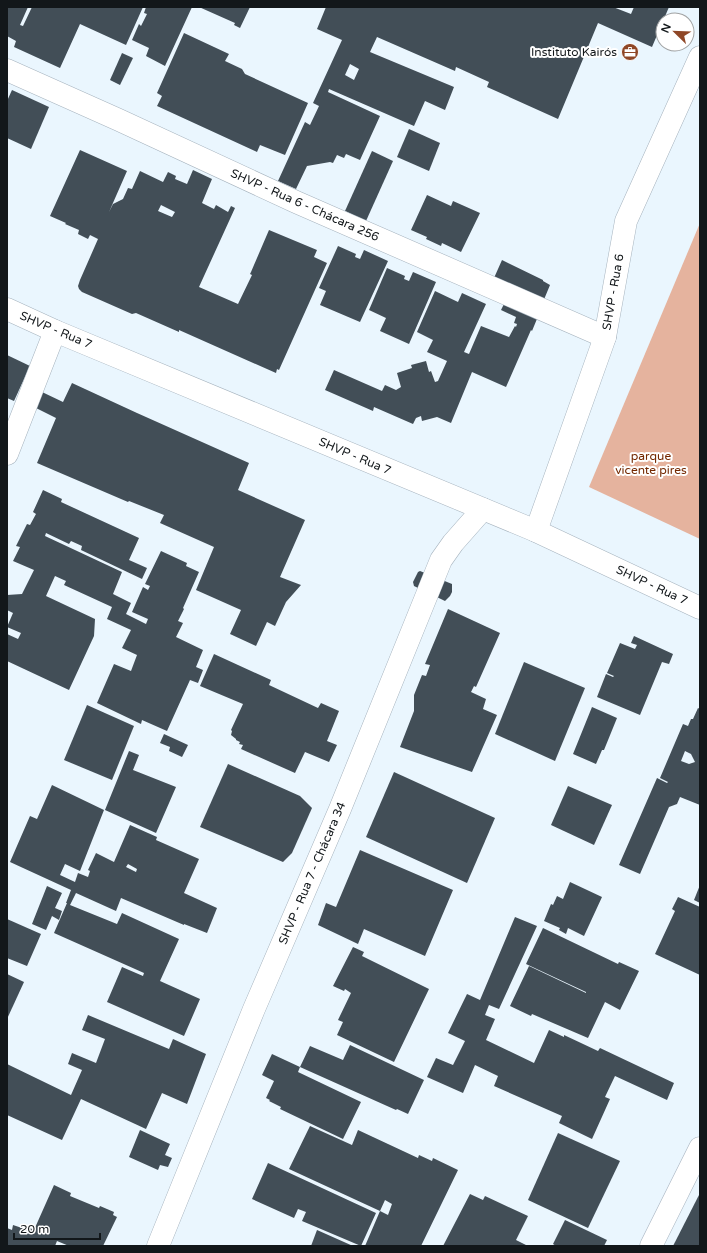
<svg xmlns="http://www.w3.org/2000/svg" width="707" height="1253" viewBox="0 0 707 1253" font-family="'Varela Round',sans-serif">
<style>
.green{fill:#e5b39e}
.building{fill:#424e57;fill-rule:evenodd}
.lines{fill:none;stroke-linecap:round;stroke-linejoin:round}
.street-casing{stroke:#a6b3be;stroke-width:23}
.secondary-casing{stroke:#a6b3be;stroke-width:23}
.street{stroke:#fff;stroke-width:22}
.secondary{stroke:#fff;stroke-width:22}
.labels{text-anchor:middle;stroke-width:4;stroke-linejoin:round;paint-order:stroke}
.poi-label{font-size:12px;fill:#12171a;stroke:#fff;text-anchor:end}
.street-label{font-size:12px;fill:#12171a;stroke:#fff}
.park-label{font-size:12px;fill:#732800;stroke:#fff}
</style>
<rect width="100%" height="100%" fill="#eaf6fe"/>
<path class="green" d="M700 223V539L589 487Z"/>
<g class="building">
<path d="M7 7H28L20 25 23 26 32 7H143L126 45 80 24 60 68 14 47 16 41 7 36Z"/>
<path d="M146 7H192L165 66 146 56 149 48 132 40 139 24 141 26 147 14 144 13Z"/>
<path d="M199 7H250L240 28 234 25 235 23Z"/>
<path d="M326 7H613L631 14 634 7H669L652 47 598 23 558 119 487 87 489 82 456 67 455 71 377 37 370 52 454 87 445 110 425 101 414 126 329 89 328 92 380 116 360 160 346 154 344 158 337 155 333 163 330 162 307 166 296 189 278 181 305 122 310 125 319 106 313 103 342 40 317 29ZM350 64 359 69 354 80 345 75Z"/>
<path d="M184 33 229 54 225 61 242 69 245 74 308 103 285 155 260 145 257 152 157 106 162 96 157 93Z"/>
<path d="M122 53 133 58 120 85 110 80Z"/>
<path d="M12 90 49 107 31 149 7 138V101Z"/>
<path d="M409 129 440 143 429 171 397 157Z"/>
<path d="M80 150 127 171 109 212 113 204 123 199 128 188 132 189 140 171 163 182 168 172 176 176 175 179 187 184 193 170 212 179 202 203 214 209 216 205 228 212 231 206 235 208 199 287 238 304 252 275 250 274 251 272 269 230 317 250 314 257 327 263 279 370 277 369 276 373 179 330V332L136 313 132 314 82 292 79 289 78 286 80 280 98 239 90 235 88 239 78 234 79 230 65 224 66 223 50 216ZM161 205 175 212 172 217 158 211Z"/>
<path d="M372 151 393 161 366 221 345 211Z"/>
<path d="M427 195 451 206 453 201 480 213 461 252 442 243 441 246 426 239 427 237 411 230Z"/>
<path d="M338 246 356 254 355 257 360 259 364 250 388 261 360 322 320 305 326 291 319 288Z"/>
<path d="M502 260 543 280V281L550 285 538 314H539L532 331 531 330 506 387 472 372 451 423 437 417 422 421 421 416 416 418 413 424 374 407 373 411 325 390 334 370 382 391 385 385 396 390 401 387 397 373 412 368 411 365 426 361 429 372 431 371 435 382 438 381 447 361 427 352 433 340 417 332 435 291 458 302 462 293 486 304 464 352 469 354 481 326 509 337 515 326 516 327 517 324 514 323 516 317 501 310 505 302 494 278Z"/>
<path d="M387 268 405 276 404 279 409 281 413 272 436 282 409 344 380 331 386 318 369 310Z"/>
<path d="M7 355 30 366 14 401 7 398Z"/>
<path d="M72 383 137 413 249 463 238 490 305 520 280 577 301 585 286 602 275 626 267 622 256 646 230 634 241 610 196 590 214 547 160 523 164 515 129 501 128 502 37 463 56 418 30 405 42 392 63 402Z"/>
<path d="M43 490 62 499 61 502 139 538 129 560 147 568 142 579 81 550 82 546 71 541 69 544 46 533 45 536 122 572 113 594 131 603 126 614 146 624 148 619 132 612 143 587 148 590 150 586 145 584 161 551 187 563 186 566 199 572 183 608 184 609 178 621 183 623 176 637 203 650 196 667 203 670 198 683 190 680 167 731 142 720 141 724 97 703 114 664 131 671 137 655 122 648 131 630 107 619 112 607 64 585 66 581 55 576 46 596 95 619 94 636 69 690 7 661V634L18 639 21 633 7 627 13 613 7 610V595L22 594 34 570 13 561 20 547 16 546 27 524 30 525 36 514 33 512Z"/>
<path d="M420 571 452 584V592L450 596 445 601 414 586 413 582 418 572Z"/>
<path d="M448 609 500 633 476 687 474 686 471 692 486 699 483 709 497 715 472 772 400 747 414 711V695L422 675 426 676 430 665 425 664Z"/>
<path d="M634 636 673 654 669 664 662 662 640 715 597 697 606 674 613 677 614 676 607 673 620 643 635 649 637 645 631 643Z"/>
<path d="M214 654 271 680 269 685 318 708 321 703 339 711 327 741 337 745 329 762 305 752 295 773 241 749 243 745 239 744 240 742 236 740V739L231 735 232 731 231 730 243 704 200 686Z"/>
<path d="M524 662 585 688 555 761 495 734Z"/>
<path d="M87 705 134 726 112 780 64 760Z"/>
<path d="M592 707 617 718 604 750H602L596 764 573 754Z"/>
<path d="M698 708 700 709V805L680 797 677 804 669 807 640 874 619 865 657 778 667 783 668 782 660 778 683 724 688 726 691 719H693ZM685 751 691 754 695 762 689 764 681 761Z"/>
<path d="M164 734 188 745 182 757 169 751 170 747 160 743Z"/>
<path d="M129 751 139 755 133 770 176 787 156 833 105 810Z"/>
<path d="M228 764 300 796 312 808 292 853 283 862 200 827Z"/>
<path d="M394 772 495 818 467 883 366 837Z"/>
<path d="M52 785 104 810 80 871 65 864 60 875 75 882 78 873 88 877 90 871 88 870 96 853 114 862 130 825 157 837 156 840 199 859 184 893 217 908 207 933 184 924V925L121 898 116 911 76 893 70 905 117 924 122 913 179 939 160 981 200 999 184 1036 107 1002 122 967 143 976 144 973 54 933 67 903H66L71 890 10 862 30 816 37 819ZM128 864 137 869 136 872 126 867Z"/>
<path d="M568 786 612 805 594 845 551 825Z"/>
<path d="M360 850 453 890 425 956 364 929 358 944 318 925 326 903 336 907Z"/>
<path d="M570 882 602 897 584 936 568 928 566 934 559 930 560 928 544 921 551 904 553 905 557 896 563 899Z"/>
<path d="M700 885V903L694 900Z"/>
<path d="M47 886 62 893 55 908 62 911 59 920 52 916 46 930 32 924Z"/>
<path d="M678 897 700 907V975L655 954 675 911 672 909Z"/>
<path d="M515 917 537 926 499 1009 489 1005 485 1015 495 1019 486 1040 534 1063 549 1030 564 1037V1035L598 1051 600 1048 674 1083 667 1100 615 1076 605 1097 610 1099 592 1139 559 1123 562 1116 494 1086 498 1076 475 1065 463 1093 427 1077 436 1058 453 1065 465 1041 448 1033 467 994 480 1000Z"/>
<path d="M7 919 41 934 27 966 7 958Z"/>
<path d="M543 928 618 964 619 962 639 971 620 1010 605 1002 588 1038 532 1014 531 1016 510 1006 529 966 586 993V992L526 964Z"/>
<path d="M353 947 364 952 362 956 429 989 394 1062 337 1035 343 1022 338 1020 351 993 345 989 344 991 333 986Z"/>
<path d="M7 974 24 982 7 1019Z"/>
<path d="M88 1015 169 1049 173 1039 206 1054 187 1104 162 1093 146 1129 81 1099 62 1140 7 1115V1064L71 1095 82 1070 68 1064 72 1053 96 1063 105 1039 82 1030Z"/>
<path d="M350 1045 424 1080 408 1114 397 1109 396 1110 300 1067 310 1046 343 1060Z"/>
<path d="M272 1054 300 1067 298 1072 361 1102 343 1139 280 1109 281 1107 269 1101 270 1100 266 1098 274 1081 262 1075Z"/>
<path d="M310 1126 352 1145 358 1130 418 1158 419 1155 432 1161 433 1158 458 1170 421 1246H365L380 1211 388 1215 392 1204 385 1200 380 1211 289 1169Z"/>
<path d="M140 1130 170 1144 165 1155 172 1158 168 1167 160 1165 158 1170 129 1157Z"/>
<path d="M558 1133 620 1161 588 1228 528 1200Z"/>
<path d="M268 1163 376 1213 361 1246 302 1221 306 1212 298 1209 294 1218 252 1199Z"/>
<path d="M54 1185 71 1193 70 1196 99 1208 100 1206 114 1212 113 1215 117 1217 103 1246H69L57 1241 55 1246H7V1228L12 1230 13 1225 25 1229 26 1226 34 1230Z"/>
<path d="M700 1193V1246H673Z"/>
<path d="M470 1194 483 1200 485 1196 528 1216 516 1240 526 1245 525 1246H443Z"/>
<path d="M565 1220 607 1240 604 1246H556L553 1244Z"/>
<path d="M317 1230 353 1246H311Z"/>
</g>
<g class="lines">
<g class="street-casing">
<g id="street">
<path d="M7 70 119 120 296 202 605 337"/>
<path d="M7 454 55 331"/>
<path d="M158 1246 254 1009 340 809 441 560 453 543 483 509"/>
<path d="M651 1246 700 1148"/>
</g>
</g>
<g class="secondary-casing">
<g id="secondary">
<path d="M7 309 55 331 536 531 700 608"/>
<path d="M536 531 605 337 626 221 700 57"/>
</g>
</g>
<use href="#street" class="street"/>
<use href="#secondary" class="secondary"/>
</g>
<defs>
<g id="office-disc" transform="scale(0.9)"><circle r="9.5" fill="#8f4727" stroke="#fff"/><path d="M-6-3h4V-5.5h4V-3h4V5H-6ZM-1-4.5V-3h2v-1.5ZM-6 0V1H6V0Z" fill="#fff"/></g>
</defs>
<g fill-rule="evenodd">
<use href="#office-disc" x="630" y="52"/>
</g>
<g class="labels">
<g class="poi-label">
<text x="617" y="56">Instituto Kairós</text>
</g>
<g class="street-label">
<text transform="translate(305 205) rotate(24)" y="4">SHVP - Rua 6 - Chácara 256</text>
<text transform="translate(613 292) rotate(-80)" y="4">SHVP - Rua 6</text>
<text transform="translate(56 330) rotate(23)" y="4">SHVP - Rua 7</text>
<text transform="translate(355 456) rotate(23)" y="4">SHVP - Rua 7</text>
<text transform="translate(652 585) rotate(25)" y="4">SHVP - Rua 7</text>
<text transform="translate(312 873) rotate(-67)" y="4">SHVP - Rua 7 - Chácara 34</text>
</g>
<g class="park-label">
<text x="651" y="460">parque<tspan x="651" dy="14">vicente pires</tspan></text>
</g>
</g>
<rect width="707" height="1253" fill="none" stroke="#12171a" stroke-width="16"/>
<g transform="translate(675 32) rotate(293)"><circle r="19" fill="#ffffff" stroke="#a0a2a3"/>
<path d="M0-3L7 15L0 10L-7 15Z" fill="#8f4727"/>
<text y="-6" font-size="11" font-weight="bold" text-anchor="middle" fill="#12171a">N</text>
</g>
<path d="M14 1233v6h86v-6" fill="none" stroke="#12171a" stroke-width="2"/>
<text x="20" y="1233" font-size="12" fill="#12171a" stroke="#ffffff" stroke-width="3" paint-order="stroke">20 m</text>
</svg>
